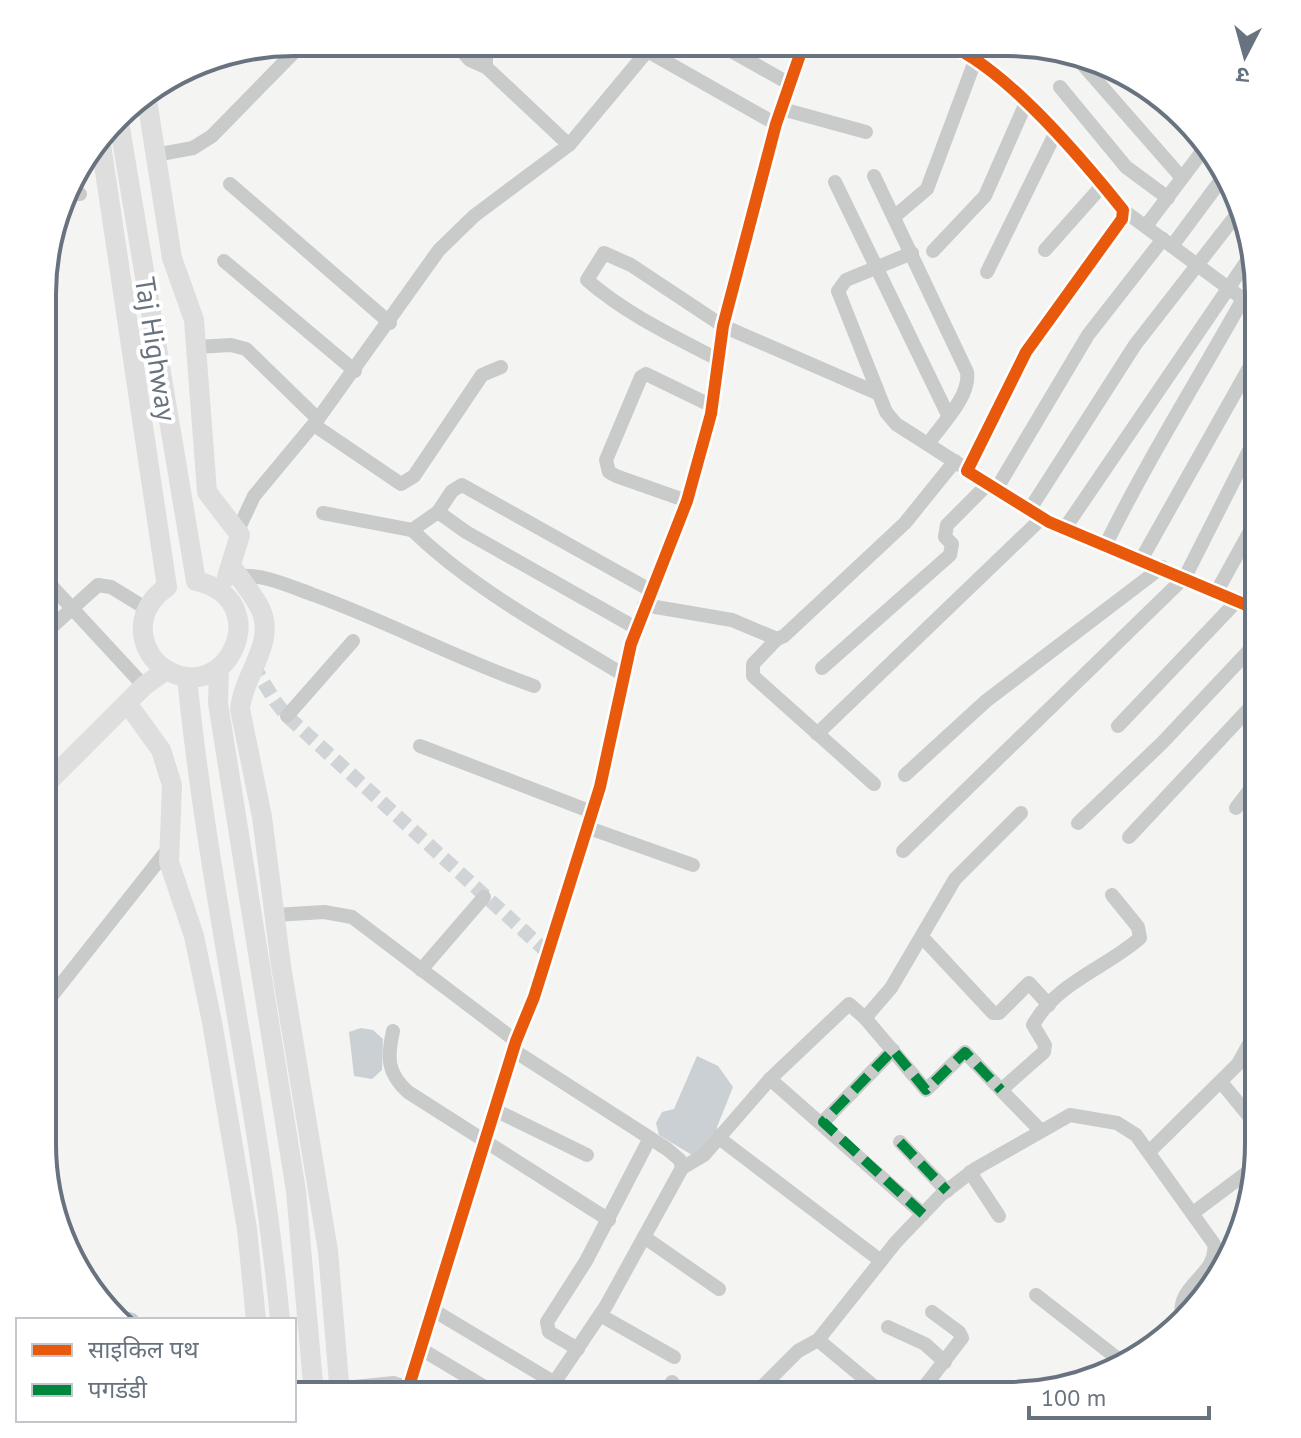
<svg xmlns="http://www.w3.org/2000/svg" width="1301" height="1438" viewBox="0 0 1301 1438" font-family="'PT Sans','Noto Sans Devanagari',sans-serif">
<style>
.water{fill:#cad0d3}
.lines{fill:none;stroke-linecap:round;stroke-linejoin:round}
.street-tunnel{stroke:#d1d4d6;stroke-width:14;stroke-dasharray:14 7;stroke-linecap:butt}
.street{stroke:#c9caca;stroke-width:14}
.secondary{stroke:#dededf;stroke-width:20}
.quiet{stroke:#00873e;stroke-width:10;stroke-dasharray:20 10;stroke-linecap:butt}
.cycleway-casing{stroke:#fff;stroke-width:17}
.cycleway{stroke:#e8590c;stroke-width:12}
.labels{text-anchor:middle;stroke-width:8;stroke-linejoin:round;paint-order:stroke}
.street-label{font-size:28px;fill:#68737f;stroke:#fff}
.rim{fill:none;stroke:#68737f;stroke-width:4}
</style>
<rect width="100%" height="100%" fill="#f4f4f3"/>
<g class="water">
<path d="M361 1028 373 1030 383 1039 382 1070 372 1079 354 1076 349 1032Z"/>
<path d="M697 1056 718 1066 733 1087 717 1127 719 1139 692 1155 659 1135 656 1123 662 1112 674 1109Z"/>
</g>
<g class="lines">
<path class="street-tunnel" d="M253 665 275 701 287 716 547 952"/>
<g class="street">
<path d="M454 42 470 60 486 67"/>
<path d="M499 43 486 55V67L569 145"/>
<path d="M717 43 790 84"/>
<path d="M947 44C1007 69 1083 160 1123 210L1122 219 1026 352 967 471 1049 522 1258 610"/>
<path d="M649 52 776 124"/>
<path d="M1077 58 1182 178"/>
<path d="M1060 87 1126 167 1168 198"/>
<path d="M782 109 866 132"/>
<path d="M155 155 193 148 212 136 304 42"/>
<path d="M874 176 967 372C971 396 941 425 928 444"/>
<path d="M835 182 948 415"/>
<path d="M230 184 390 323"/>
<path d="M66 194H80"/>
<path d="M1123 210 1258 310"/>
<path d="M894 217 927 189 975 61"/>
<path d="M1146 226 1207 145"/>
<path d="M1172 246 1224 176"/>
<path d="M1045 250 1101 187"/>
<path d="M933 251 985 196 1026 103"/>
<path d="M912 253 846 280 838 291 886 412 896 424 960 465"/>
<path d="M224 261 355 371"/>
<path d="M987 272 1055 134"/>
<path d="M196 347 231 345 246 349 318 419"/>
<path d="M719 360C673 336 626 314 587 280L604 253 631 265 723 326 877 393"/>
<path d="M314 425 401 484 414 476 482 375 501 367"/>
<path d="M997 488 1088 335 1163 239"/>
<path d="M687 501 616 476 609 472 606 460 641 377 646 374 712 406"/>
<path d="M1030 509 1135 345 1237 214"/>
<path d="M438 512 466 532 636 628"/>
<path d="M323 513 412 530 438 512 452 491 462 485 650 590"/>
<path d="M1065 528 1251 255"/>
<path d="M238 530 254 496 318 419 439 250 474 216 569 145 654 43"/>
<path d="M412 530C473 589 550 630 622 674"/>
<path d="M1106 544C1148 459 1197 381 1243 299"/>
<path d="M1142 558 1258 352"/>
<path d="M238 576C265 574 289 586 314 595 389 622 459 660 534 686"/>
<path d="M45 579 144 686"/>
<path d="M1217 591 1258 517"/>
<path d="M644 605 732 620 777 639 784 636 905 523 955 461"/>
<path d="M45 633 98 585 111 587 147 609"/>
<path d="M777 639 753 664V676L874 784"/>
<path d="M822 668 950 555 952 544 945 537 947 525 989 483"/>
<path d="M287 716 353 641"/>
<path d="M1118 726 1238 600"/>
<path d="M817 734 1042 518"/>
<path d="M420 746 592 812"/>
<path d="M905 775 986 701 1162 567"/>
<path d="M1236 808 1258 779"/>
<path d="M1078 823 1162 743 1258 641"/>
<path d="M586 827 693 865"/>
<path d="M1129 837 1258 699"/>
<path d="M903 851 1185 577 1258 433"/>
<path d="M275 915 324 912 352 917 516 1041"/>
<path d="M923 938 993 1013H999L1029 983 1049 1005"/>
<path d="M421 970 484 897"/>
<path d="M43 1007 168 849"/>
<path d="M865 1018 926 1090 965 1052 1001 1090"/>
<path d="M393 1031C387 1058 387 1073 408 1092L609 1220"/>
<path d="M513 1050 667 1149 680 1160 682 1168 606 1306 546 1395"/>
<path d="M770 1079 923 1214"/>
<path d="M1221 1082 1258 1127"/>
<path d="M495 1110 587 1155"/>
<path d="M823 1122 893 1050"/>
<path d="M1041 1131 1001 1090 1044 1052 1045 1045 1033 1025C1057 982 1106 968 1140 938L1138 927 1112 895"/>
<path d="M719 1138 881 1261"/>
<path d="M900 1142 947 1191"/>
<path d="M1150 1151 1238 1064 1258 1028"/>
<path d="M682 1168 704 1155 770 1079 849 1004 865 1018 891 988 955 879 1021 813"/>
<path d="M970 1172 999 1216"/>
<path d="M1193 1213 1257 1165"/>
<path d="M644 1237 719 1289"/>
<path d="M1036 1295 1122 1362"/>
<path d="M433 1310 555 1383"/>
<path d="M600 1315 674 1357"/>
<path d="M118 1316 132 1320"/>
<path d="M888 1327 925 1344 945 1362"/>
<path d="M818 1340 896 1242 941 1195 975 1169 1070 1115 1117 1123 1136 1135 1214 1244C1219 1274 1176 1285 1182 1316"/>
<path d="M421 1349 498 1395"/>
<path d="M578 1349 549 1332 547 1322 586 1261 650 1138"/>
<path d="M672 1382 684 1395"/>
<path d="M409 1386 516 1041 534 997 600 787 631 644 687 501 711 414 723 326 776 124 804 43"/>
<path d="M314 1391 394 1383 429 1395"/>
<path d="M754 1395 798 1351 818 1340 877 1389 900 1395H930"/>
<path d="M918 1395 962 1338 959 1332 932 1312"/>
</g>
<g class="secondary">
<path d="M146 94 172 258 194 320 207 492 240 535 227 577"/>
<path d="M100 138 167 587C151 598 141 614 143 634 145 648 153 662 165 669 228 708 277 599 196 581L118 116"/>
<path d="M231 566C241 579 252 593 260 608 277 642 243 675 240 709L262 817 281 966 328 1251 340 1395"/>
<path d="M219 668 218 703 296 1191 314 1395"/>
<path d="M187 677C208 892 260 1104 280 1320"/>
<path d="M127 703 161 750 172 785 169 862 194 936 212 1022 247 1229 256 1320"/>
<path d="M44 786 144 686 166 670"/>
</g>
<g class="quiet">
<path d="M900 1142 947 1191"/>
<path d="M923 1214 823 1122 893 1050 926 1090 965 1052 1001 1090"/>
</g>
<g class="cycleway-casing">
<g id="cycleway">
<path d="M947 44C1007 69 1083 160 1123 210L1122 219 1026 352 967 471 1049 522 1258 610"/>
<path d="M409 1386 516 1041 534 997 600 787 631 644 687 501 711 414 723 326 776 124 804 43"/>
</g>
</g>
<use href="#cycleway" class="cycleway"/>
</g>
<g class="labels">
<g class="street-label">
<text transform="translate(156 349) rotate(81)" y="10">Taj Highway</text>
</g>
</g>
<path d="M0 0H1301V1438H0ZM294 56H1007A238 238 0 0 1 1245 294V1144A238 238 0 0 1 1007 1382H294A238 238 0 0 1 56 1144V294A238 238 0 0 1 294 56Z" fill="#fff" fill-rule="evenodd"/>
<path class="rim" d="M294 56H1007A238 238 0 0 1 1245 294V1144A238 238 0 0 1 1007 1382H294A238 238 0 0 1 56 1144V294A238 238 0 0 1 294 56Z"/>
<rect x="16" y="1318" width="280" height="104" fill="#ffffff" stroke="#c3c7cc" stroke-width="2"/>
<rect x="32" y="1344" width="40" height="12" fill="#e8590c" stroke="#c3c7cc" stroke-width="2"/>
<text x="88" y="1358" font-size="24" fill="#68737f">साइकिल पथ</text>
<rect x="32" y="1384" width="40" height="12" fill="#00873e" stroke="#c3c7cc" stroke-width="2"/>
<text x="88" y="1398" font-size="24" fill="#68737f">पगडंडी</text>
<g transform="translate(1245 56) rotate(186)" stroke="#ffffff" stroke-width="6" paint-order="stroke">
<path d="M0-6L14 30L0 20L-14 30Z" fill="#68737f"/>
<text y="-12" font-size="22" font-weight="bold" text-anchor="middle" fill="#68737f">उ</text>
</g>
<path d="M1029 1406v12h180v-12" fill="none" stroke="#68737f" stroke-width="4"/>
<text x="1041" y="1406" font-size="24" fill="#68737f" stroke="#ffffff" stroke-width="6" paint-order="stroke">100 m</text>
</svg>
